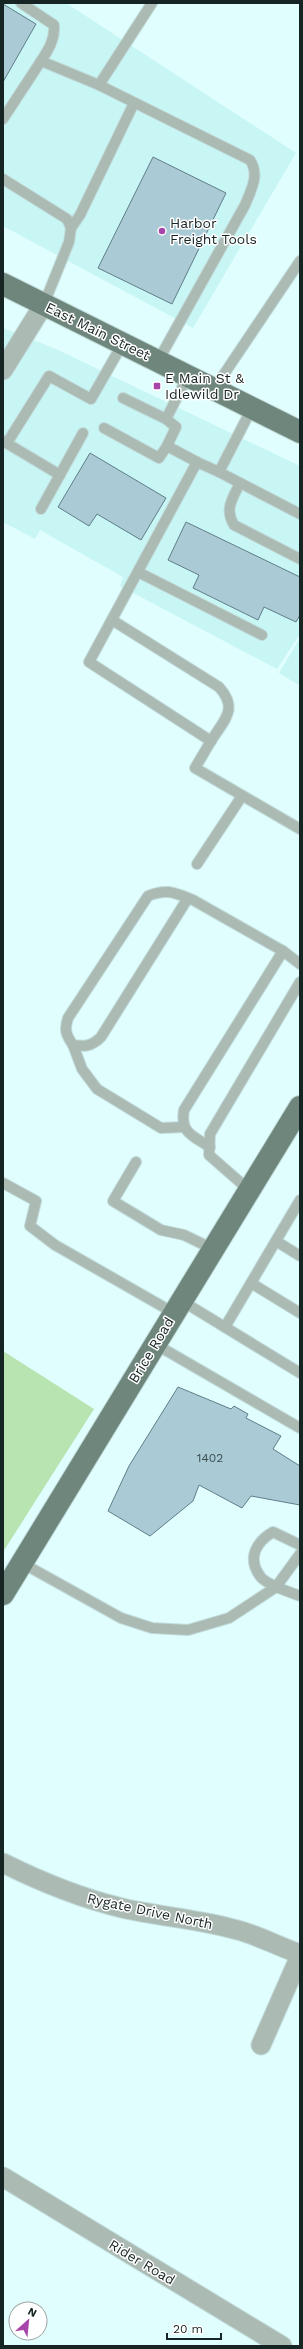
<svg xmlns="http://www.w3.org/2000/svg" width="303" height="2349" viewBox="0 0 303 2349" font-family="'Work Sans',sans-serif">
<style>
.built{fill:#c7f6f5}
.green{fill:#b8e4b1}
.building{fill:#aacad6;stroke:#607e89}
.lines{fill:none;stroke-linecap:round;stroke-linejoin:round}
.lane-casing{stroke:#c0dbda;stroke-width:12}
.street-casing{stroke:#c0dbda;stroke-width:21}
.primary-casing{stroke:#c0dbda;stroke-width:24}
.lane{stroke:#acbab4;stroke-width:10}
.street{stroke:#acbab4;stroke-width:19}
.primary{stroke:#6e867c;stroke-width:22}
.poi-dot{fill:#a845ab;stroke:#fff;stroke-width:1.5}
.labels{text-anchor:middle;stroke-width:3;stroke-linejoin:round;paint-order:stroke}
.number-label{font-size:12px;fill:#3b4e50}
.poi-label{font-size:14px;fill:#162423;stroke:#fff;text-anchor:start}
.street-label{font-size:14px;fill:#162423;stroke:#fff}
</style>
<rect width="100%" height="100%" fill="#e0fefd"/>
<g class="built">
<path d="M3 3H66L296 153 193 328 3 226Z"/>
<path d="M3 328 56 349 300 466V634L277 669 120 586 123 577 40 530 35 539 3 522Z"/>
<path d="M300 638V686L279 673Z"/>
</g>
<path class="green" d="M3 1351 94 1409 3 1552Z"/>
<g class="building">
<path d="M3 4 36 24 3 82Z"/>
<path d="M153 157 226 193 172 304 98 268Z"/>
<path d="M90 453 166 498 141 540 97 514 89 526 58 507Z"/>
<path d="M186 522 300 577V615L296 622 264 607 258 620 193 588 199 575 168 560Z"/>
<path d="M178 1387 231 1409 234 1406 248 1414 246 1418 281 1436 273 1449 300 1466V1505L251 1496 242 1508 199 1485 193 1501 150 1536 108 1511 129 1466Z"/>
</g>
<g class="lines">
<g class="lane-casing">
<g id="lane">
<path d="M21 3 54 25C55 39 49 49 41 61L99 85 250 160C260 175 251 190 245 205L158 361"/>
<path d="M99 85 152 3"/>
<path d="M3 119 41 61"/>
<path d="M3 179 67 219 71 228 69 242 44 304"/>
<path d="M71 228 80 215 134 103"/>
<path d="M214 389 300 261"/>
<path d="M123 398 166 419"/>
<path d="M252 408 219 472 197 462 89 662 211 741 195 768 300 829"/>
<path d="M104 428 159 458 167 446 197 462"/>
<path d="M3 441 60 475"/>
<path d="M7 443 49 376 91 399 123 343"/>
<path d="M167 446 176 427 166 419 188 376"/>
<path d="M219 472 300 514"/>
<path d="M240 483C233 498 224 509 234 525L300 559"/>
<path d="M41 509 83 433"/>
<path d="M138 572 262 635"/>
<path d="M112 620 219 687C239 709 224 720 211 741"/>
<path d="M197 864 242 796"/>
<path d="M188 898 101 1037C92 1046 85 1047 73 1045 66 1035 64 1030 68 1018L148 896C167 888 175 893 193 900L283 951 300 964"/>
<path d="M73 1045 82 1069 97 1089 161 1128 184 1127"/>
<path d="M210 1147C193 1136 180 1133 184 1110L283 951"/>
<path d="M136 1162 113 1201 161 1230 184 1235 213 1249"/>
<path d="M3 1183 36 1201 30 1226 55 1245 174 1313"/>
<path d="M249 1190 209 1155 210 1134 300 982"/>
<path d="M276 1241 300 1256"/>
<path d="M251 1283 300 1313"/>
<path d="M182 1301 300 1373"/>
<path d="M225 1327 300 1200"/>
<path d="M155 1344 300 1428"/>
<path d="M300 1545 273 1532C256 1542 247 1558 260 1576 263 1581 271 1584 276 1587L300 1554"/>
<path d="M22 1563 121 1618 152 1628 188 1630 229 1618 276 1587 300 1596"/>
</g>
</g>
<g class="street-casing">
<g id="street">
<path d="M3 370 44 304"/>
<path d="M3 1863C41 1882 80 1898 122 1908 161 1917 202 1919 241 1931 261 1937 280 1947 300 1954"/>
<path d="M261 2045 300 1956"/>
<path d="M3 2177 282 2346"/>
</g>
</g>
<g class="primary-casing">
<g id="primary">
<path d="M3 284 300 432"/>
<path d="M3 1594 300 1107"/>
</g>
</g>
<use href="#lane" class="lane"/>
<use href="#street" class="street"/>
<use href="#primary" class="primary"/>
</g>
<g class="poi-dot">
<circle cx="162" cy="231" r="4"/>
<rect x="153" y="382" width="8" height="8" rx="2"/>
</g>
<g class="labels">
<g class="number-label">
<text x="210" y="1462">1402</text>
</g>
<g class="poi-label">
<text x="170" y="228">Harbor<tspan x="170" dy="16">Freight Tools</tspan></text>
<text x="165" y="383">E Main St &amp;<tspan x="165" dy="16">Idlewild Dr</tspan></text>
</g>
<g class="street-label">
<text transform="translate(98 331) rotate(26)" y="5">East Main Street</text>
<text transform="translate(151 1350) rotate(-59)" y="5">Brice Road</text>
<text transform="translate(150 1911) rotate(12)" y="5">Rygate Drive North</text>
<text transform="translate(142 2262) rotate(31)" y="5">Rider Road</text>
</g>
</g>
<rect width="303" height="2349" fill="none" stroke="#162423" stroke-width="8"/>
<g transform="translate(28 2321) rotate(27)"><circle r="19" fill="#ffffff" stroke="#a2a7a7"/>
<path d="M0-3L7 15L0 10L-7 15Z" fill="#a845ab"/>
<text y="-6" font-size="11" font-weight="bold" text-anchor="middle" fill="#162423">N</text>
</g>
<path d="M167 2333v6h54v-6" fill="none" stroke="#162423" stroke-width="2"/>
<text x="173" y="2333" font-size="12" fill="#162423" stroke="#ffffff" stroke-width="3" paint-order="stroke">20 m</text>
</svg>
